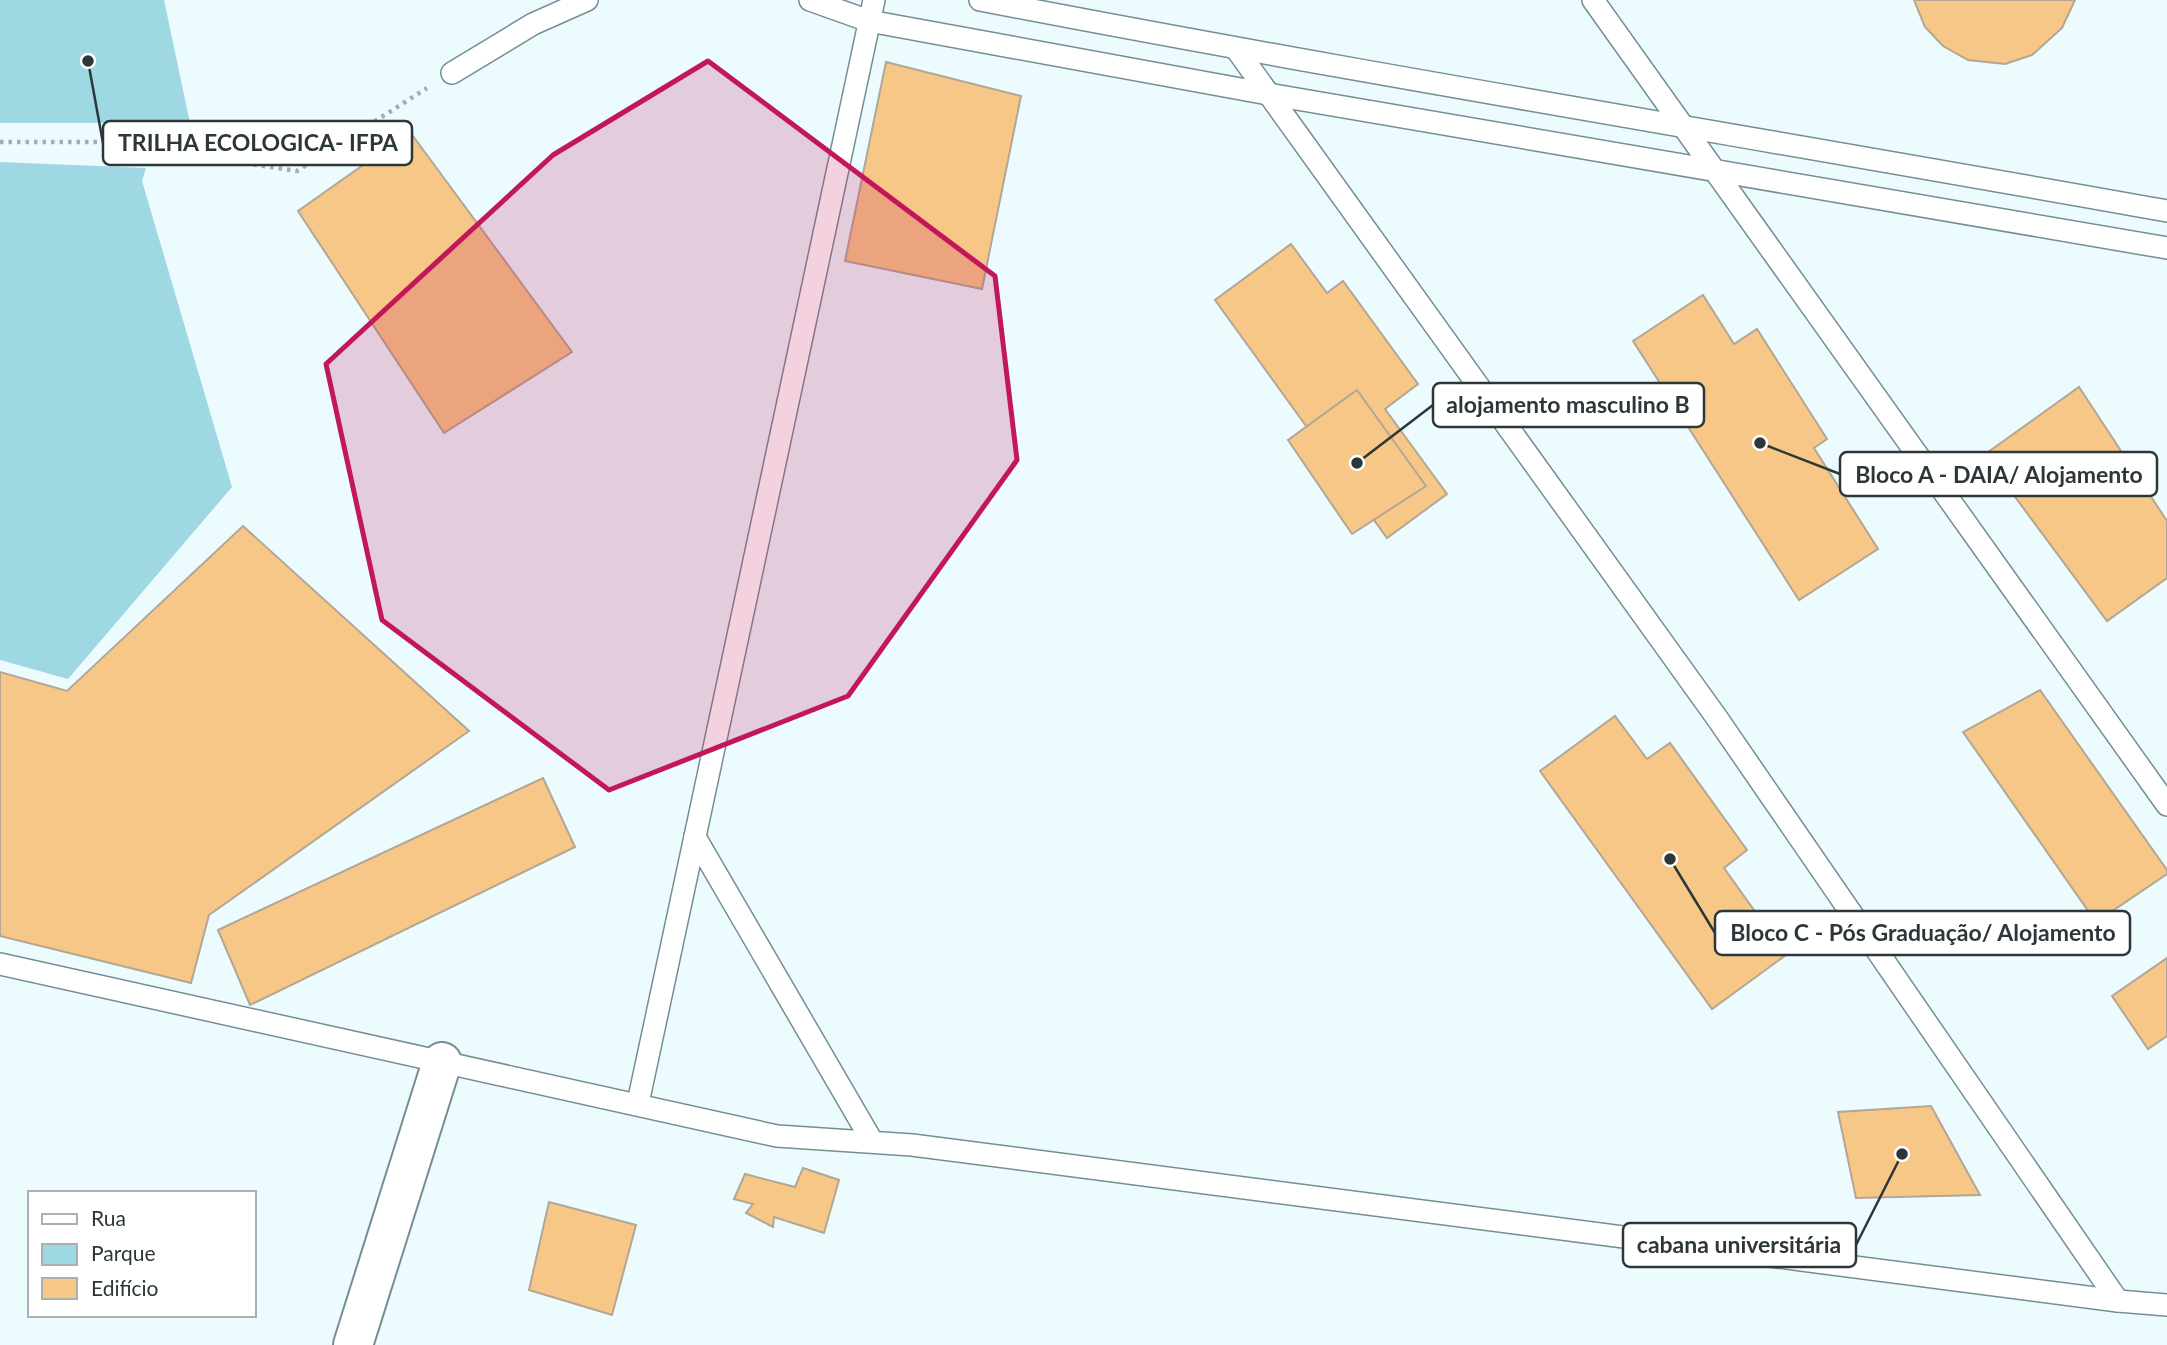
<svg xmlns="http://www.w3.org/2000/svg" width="2167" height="1345" viewBox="0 0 2167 1345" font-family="Lato,sans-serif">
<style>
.green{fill:#9ed8e3}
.building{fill:#f7c787;stroke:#b3a694;stroke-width:2}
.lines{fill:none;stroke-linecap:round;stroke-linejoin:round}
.lane-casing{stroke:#758e93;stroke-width:24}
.street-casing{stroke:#758e93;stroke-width:42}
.path{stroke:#a3b0b3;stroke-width:4.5;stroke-dasharray:3.5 5;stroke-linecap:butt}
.lane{stroke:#fff;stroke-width:21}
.street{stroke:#fff;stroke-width:38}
.marked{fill:#c2185b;fill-opacity:0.2;stroke:#c2185b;stroke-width:5;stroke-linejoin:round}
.leader{fill:none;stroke:#2d3739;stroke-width:2.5}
.callout-dot{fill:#2d3739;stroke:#fff;stroke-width:2.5}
.callout{fill:#fff;stroke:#2d3739;stroke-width:2.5}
.callout-label{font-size:23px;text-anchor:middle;font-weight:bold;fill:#2d3739}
</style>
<rect width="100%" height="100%" fill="#ebfbfe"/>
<g class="green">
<path d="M0 0H164L190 123H0Z"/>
<path d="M0 162 146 168 142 181 232 487 68 679 0 660Z"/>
</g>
<g class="building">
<path d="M2075 0 2062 28 2032 55 2005 64 1968 60 1943 46 1925 27 1914 0Z"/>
<path d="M886 62 1021 96 982 289 845 261Z"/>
<path d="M410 132 572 352 444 433 298 211Z"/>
<path d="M1291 244 1327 293 1343 281 1418 384 1385 409 1447 494 1387 538 1215 300Z"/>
<path d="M1703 295 1734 344 1757 329 1827 439 1814 448 1878 549 1799 600 1633 341Z"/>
<path d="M2079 387 2167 521V578L2107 621 1984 455Z"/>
<path d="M1357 390 1426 486 1352 534 1288 440Z"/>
<path d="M243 526 469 731 209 915 191 983 0 936V672L67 691Z"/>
<path d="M2040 690 2167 870V874L2096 922 1963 732Z"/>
<path d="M1615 716 1647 759 1670 743 1747 850 1724 868 1786 955 1712 1009 1540 771Z"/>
<path d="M543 778 575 847 250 1005 218 930Z"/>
<path d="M2167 958V1036L2148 1049 2112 996Z"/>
<path d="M1931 1106 1980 1195 1856 1198 1838 1112Z"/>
<path d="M803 1168 839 1180 824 1233 774 1217 773 1227 746 1213 753 1204 734 1199 745 1174 795 1187Z"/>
<path d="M549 1202 636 1225 612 1315 529 1290Z"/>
</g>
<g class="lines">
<g class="lane-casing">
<g id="lane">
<path d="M810 0 869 21 1268 94 2167 248"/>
<path d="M980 0C1374 76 1771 140 2167 211"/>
<path d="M1593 0 2167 805"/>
<path d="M1237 50 1717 718 2118 1301 2167 1305"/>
<path d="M452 73 533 24 587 0"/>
<path d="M695 837 872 1141"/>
<path d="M0 964 777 1136 912 1145 2118 1301"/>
<path d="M638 1103 874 0"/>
</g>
</g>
<g class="street-casing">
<path id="street" d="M353 1345 442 1062"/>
</g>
<path class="path" d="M0 142H101L297 171 427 88"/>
<use href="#lane" class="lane"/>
<use href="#street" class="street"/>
</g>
<path class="marked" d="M708 61 995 276 1017 460 848 696 609 790 382 620 326 364 553 155Z"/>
<path class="leader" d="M88 61L103 143M1357 463L1433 405M1760 443L1840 474M1670 859L1715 933M1902 1154L1856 1245"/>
<g class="callout-dot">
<circle cx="88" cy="61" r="7"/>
<circle cx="1357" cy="463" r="7"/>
<circle cx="1760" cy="443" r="7"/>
<circle cx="1670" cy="859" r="7"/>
<circle cx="1902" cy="1154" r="7"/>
</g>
<g class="callout">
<rect x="103" y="121" width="309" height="44" rx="7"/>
<rect x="1433" y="383" width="271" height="44" rx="7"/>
<rect x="1840" y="452" width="317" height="44" rx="7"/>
<rect x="1715" y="911" width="415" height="44" rx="7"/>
<rect x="1623" y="1223" width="233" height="44" rx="7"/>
</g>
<g class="callout-label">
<text x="258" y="151">TRILHA ECOLOGICA- IFPA</text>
<text x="1568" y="413">alojamento masculino B</text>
<text x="1999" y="483">Bloco A - DAIA/ Alojamento</text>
<text x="1923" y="941">Bloco C - Pós Graduação/ Alojamento</text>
<text x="1739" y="1253">cabana universitária</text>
</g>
<rect x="28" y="1191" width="228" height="126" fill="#ffffff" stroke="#abafb0" stroke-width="2"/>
<rect x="42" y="1214" width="35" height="10" fill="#ffffff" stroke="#abafb0" stroke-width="2"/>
<text x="91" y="1226" font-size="21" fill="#2d3739">Rua</text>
<rect x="42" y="1244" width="35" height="21" fill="#9ed8e3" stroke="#abafb0" stroke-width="2"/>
<text x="91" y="1261" font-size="21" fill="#2d3739">Parque</text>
<rect x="42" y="1278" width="35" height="21" fill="#f7c787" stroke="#abafb0" stroke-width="2"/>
<text x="91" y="1296" font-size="21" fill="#2d3739">Edifício</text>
</svg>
